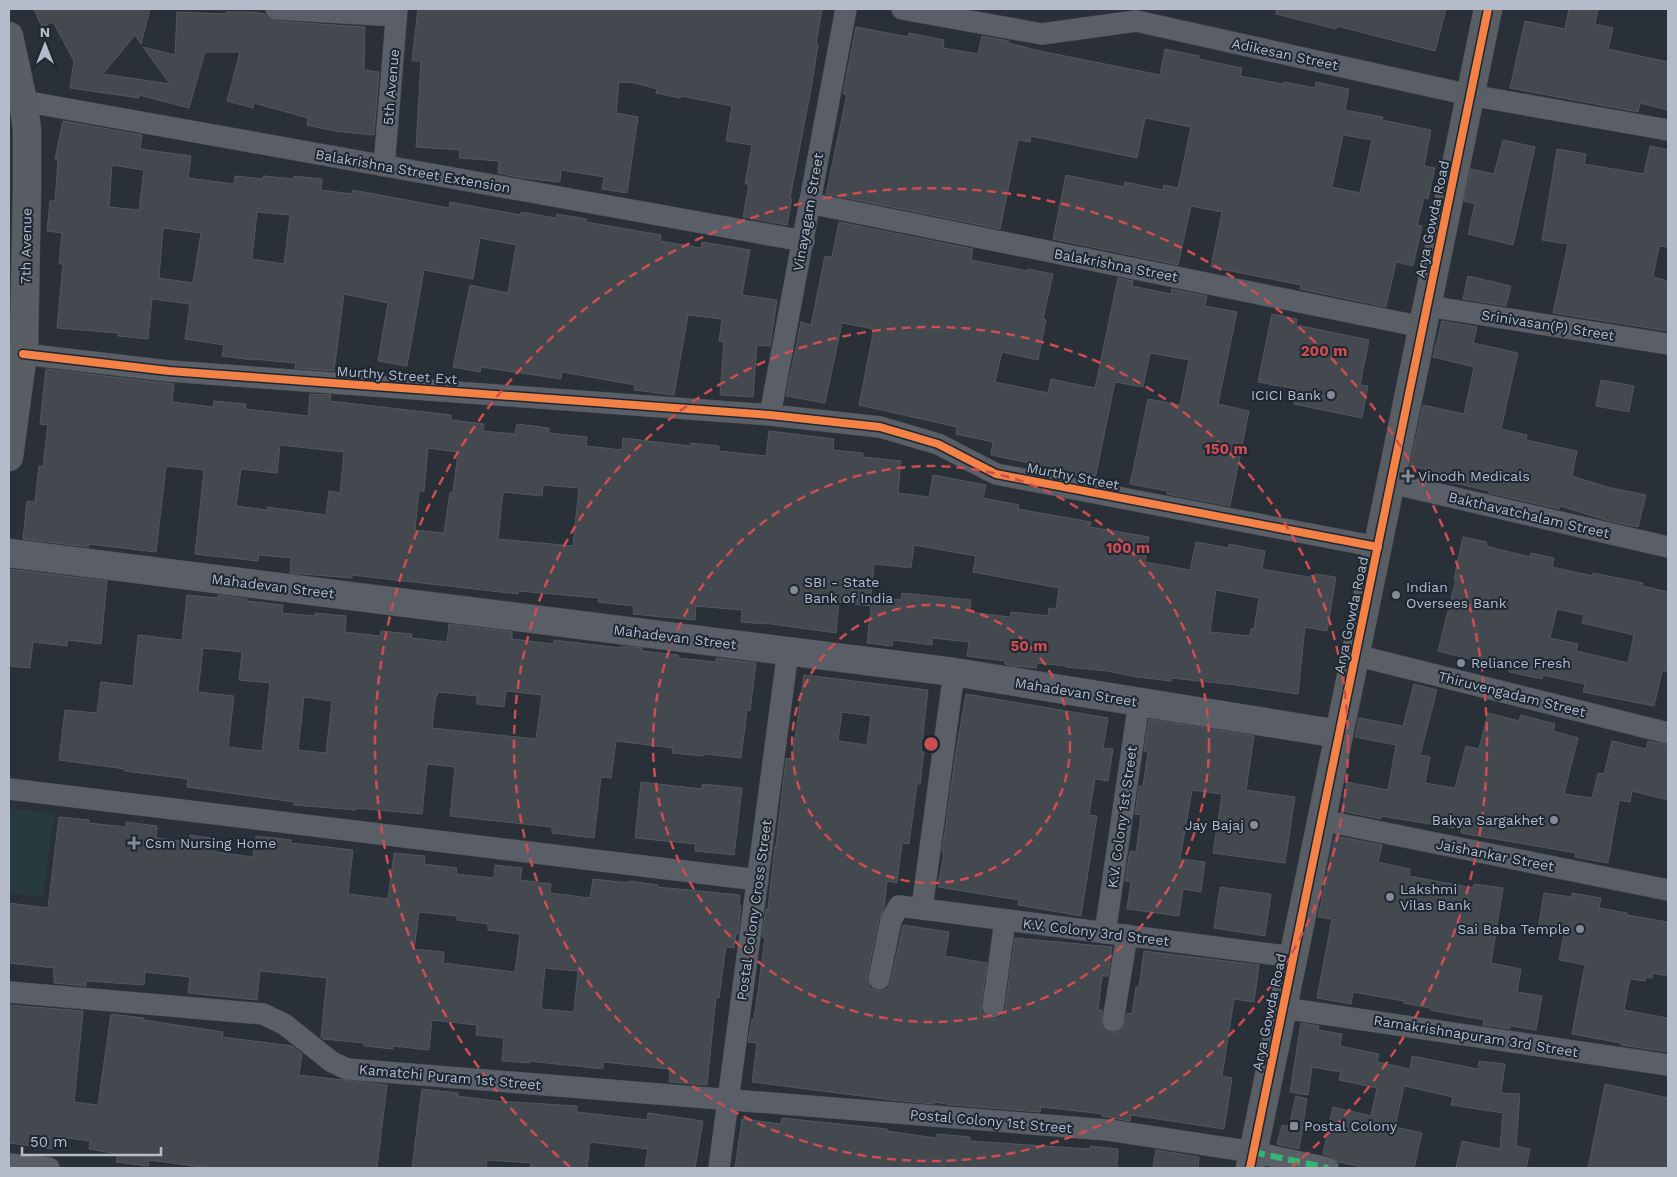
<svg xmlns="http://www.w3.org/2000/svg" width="1677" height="1177" viewBox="0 0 1677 1177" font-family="'Work Sans',sans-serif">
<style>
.green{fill:#273a3e}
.building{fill:#444950;stroke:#52575f;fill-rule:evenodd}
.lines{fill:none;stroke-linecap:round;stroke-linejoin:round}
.minor-casing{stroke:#484c53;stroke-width:22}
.tertiary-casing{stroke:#484c53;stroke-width:29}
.secondary-casing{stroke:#484c53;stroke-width:29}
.minor{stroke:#5a5e66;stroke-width:21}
.tertiary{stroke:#5a5e66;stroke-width:28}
.secondary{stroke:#595d64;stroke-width:28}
.quiet{stroke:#33b770;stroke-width:6;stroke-dasharray:12 6;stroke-linecap:butt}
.cycleway-casing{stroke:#1d2633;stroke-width:11}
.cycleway{stroke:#f48246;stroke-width:8}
.ring{fill:none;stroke:#ce4d50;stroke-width:2.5;stroke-dasharray:9 6}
.poi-dot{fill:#848b96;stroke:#1d2633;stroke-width:2}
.labels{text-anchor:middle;stroke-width:4;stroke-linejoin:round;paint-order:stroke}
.street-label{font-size:14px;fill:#b4bcc9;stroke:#1d2633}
.poi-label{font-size:14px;fill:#b4bcc9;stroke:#1d2633;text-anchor:start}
.centre{fill:#ce4d50;stroke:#1d2633;stroke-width:2.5}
.ring-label{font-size:15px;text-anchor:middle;font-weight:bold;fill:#ce4d50;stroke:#1d2633;stroke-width:4;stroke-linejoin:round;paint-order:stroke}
</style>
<rect width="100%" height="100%" fill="#2a3038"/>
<path class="green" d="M9 808 54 813 43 897 9 893Z"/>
<g class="building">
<path d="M34 9H150L141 44 135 35 103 74 170 84 143 47 175 55 177 12 226 14V12H252L265 14 269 19 275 21 365 27 364 70 379 72 374 135 334 131 307 125 308 118 254 103 253 108 227 101 240 52H205L189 108 139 95V98L70 88 74 61 53 22 42 27Z"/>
<path d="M418 9H822L816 44 818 45 811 89 790 198H792L787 225 743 217 749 184H745L752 145 726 141 732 106 681 96 680 98 656 93 657 89 635 83 619 82 616 113 638 117 627 193 602 189 604 177 561 170 560 182 522 178 498 173 499 161 459 158 460 150 416 147 421 61H412Z"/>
<path d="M1277 9H1446L1435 51 1337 26 1336 29 1276 14Z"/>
<path d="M1569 9H1598L1595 24 1613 28 1608 49 1668 62V110L1640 103 1638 112 1510 88 1525 21 1565 29Z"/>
<path d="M856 27 909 37V33L944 40 943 48 978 54 982 36 1009 41V43L1040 51 1160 75 1165 49 1199 56 1198 59 1242 68 1240 76 1283 84 1284 82 1315 88 1316 82 1349 89 1345 110 1383 117 1382 120 1431 130 1424 166 1435 168 1428 199 1424 198 1417 225 1422 226 1413 266 1396 262 1386 307 1300 289 1301 285 1211 267 1222 212 1191 206 1178 265 1053 239 1066 175 1124 187 1125 182 1163 190 1164 185 1178 188 1191 127 1145 118 1137 158 1031 136 1030 142 1018 140 1000 229 826 194 847 94H843ZM1343 135 1372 140 1360 193 1332 187Z"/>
<path d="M63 121 142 135 140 149 191 156 188 178 234 184 235 176 263 179 264 176 294 179V176L322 179 321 190 352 194 353 190 449 208 450 202 521 215V212L556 218 557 214 587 219 586 222 661 235 660 241 701 248 702 242 750 250 742 295 777 300 770 346 757 345 753 397 720 395 724 342 719 341 722 319 688 315 674 395 634 390 635 385 562 372 561 379 481 367 480 372 453 367 470 285 508 293 516 245 480 238 473 279 424 270 407 366 378 361 388 303 344 294 334 371 295 368 296 363 253 359V360L222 356 224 345 185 339 190 304 152 299 148 339 118 336V333L57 328 63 264H59L62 233 47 231 50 201H55L58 160 55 159ZM112 165 144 170 139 210 109 207ZM257 212 290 215 284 264 252 259ZM163 228 201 233 193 283 159 278Z"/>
<path d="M1503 140 1535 147 1513 245 1468 234 1475 204 1464 201 1471 169 1494 174Z"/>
<path d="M1650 146 1668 150V247L1659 246 1653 277 1668 281V331L1553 313 1568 244 1542 240 1557 149 1586 154 1584 164 1644 174Z"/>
<path d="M839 222 973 249 971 260 1028 271V269L1053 274 1043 319 1046 320 1038 360 1002 352 995 382 1048 393 1051 379 1095 388 1118 278 1133 281 1132 286 1171 294 1172 289 1207 296 1205 306 1237 312 1218 404 1249 411 1230 506 1167 494V491L1130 484 1148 399 1180 405 1189 360 1150 353 1143 387 1115 382 1095 479 1033 467 1034 464 991 455 993 442 956 434 957 427 859 405 874 329 842 323 825 403 786 396 801 322 811 325 825 256 832 257Z"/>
<path d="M1468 276 1511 286 1506 306 1463 299Z"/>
<path d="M1272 314 1297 319 1296 325 1369 340 1360 385 1368 386 1362 418 1294 404 1296 389 1258 382Z"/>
<path d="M1442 321 1477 327 1473 343 1518 353 1501 429 1527 435 1526 440 1577 451 1572 476 1607 487 1646 495 1638 527 1609 521 1560 506 1559 509 1489 493V491L1450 482 1452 475 1410 466 1423 405 1464 414 1474 367 1433 357Z"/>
<path d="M46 369 174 384 172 402 213 407 214 401 246 404 245 409 308 416 310 394 331 395 330 401 451 415V420L484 424 483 431 515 434 517 424 549 428V433L587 437 586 446 622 450 623 438 690 446 691 443 719 446V451L766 456 769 431 834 439 833 450 863 453V457L901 461 898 493 929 497 933 475 986 485 983 498 1019 505 1018 509 1091 522 1090 527 1149 537 1145 562 1190 570 1196 542 1229 548V544L1265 551 1262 569 1314 578 1315 574 1336 577 1327 631 1305 627 1298 694 1236 685 1171 678V681L1137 677 1107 671 1066 667V666L1037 663 1036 668 1013 666 1005 664V661L967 656 969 642 932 638V645L893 640 892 646 867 643 872 597 901 600 902 593 971 600 970 612 1010 617 1011 612 1048 616 1049 608 1056 609 1059 588 973 572 976 556 914 545 911 568 874 564 870 606 839 602 836 633 764 623V624L741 622 742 610 696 606 695 620 633 614 634 606 598 602 599 598 518 591V594L352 575V578L290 573 291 558 259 555 258 561 195 554 204 470 166 466 156 552 89 544 88 547 23 539 27 501 35 502 39 466H43L48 425 40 424ZM280 445 344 452 340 493 329 491 326 515 267 507V510L236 506 241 469 277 473ZM428 448 458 452 453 493 450 492 444 533 415 530 419 491H424ZM543 485 579 488 573 546 498 539 503 492 542 496ZM1216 590 1259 598 1254 629H1251L1250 636 1210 632Z"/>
<path d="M1601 380 1634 386 1629 412 1596 406Z"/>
<path d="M1463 537 1487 542 1486 546 1530 557 1531 553 1554 558 1552 567 1593 576V573L1643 583 1642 586 1668 592V672L1662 671 1654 706 1583 692 1585 684 1543 675 1542 679 1509 672V669L1438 651 1456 579H1454ZM1557 609 1584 615 1582 623 1634 635 1628 663 1576 651 1578 644 1550 638Z"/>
<path d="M9 569 107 581 101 644 68 640 67 646 33 642 30 668 9 666Z"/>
<path d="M187 595 217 598 218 595 247 599V601L283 605 282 613 315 616V613L346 616 345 632 380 636 381 631 412 634 411 638 447 642 449 624 512 632V639L553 644 554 640 621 648V646L642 648V651L678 655V658L716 662V658L756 663 750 711 747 710 741 758 704 754 703 756 672 753 673 748 616 741 611 778 601 777 594 838 552 833V827L450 816 455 767 427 764 422 814 356 808V810L294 805V802L187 787 188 779 125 771V769L59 760 65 710 97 713 101 682 133 686 138 635 182 640ZM203 648 242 652 239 680 270 683 262 751 228 747 234 696 198 692ZM506 691 542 695 536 739 432 728 436 696H437L438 692 477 696V704L504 707ZM304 697 332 701 326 753 298 750Z"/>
<path d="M804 675 928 690 921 752H924L920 784H917L909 844 902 843 897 883 887 881 884 908 879 918 867 977V982L870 988 877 991H883L889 987 891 981 903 925 949 932 945 956 987 963 981 1006V1011L985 1017 992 1019H997L1003 1015 1005 1009 1015 938 1112 947 1108 976H1102L1098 1010H1102V1026L1106 1031 1111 1033 1118 1032 1122 1029 1127 1013 1132 1014 1136 987H1139L1144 951 1259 965 1254 1002 1234 999 1222 1076 1232 1078 1224 1129 1131 1115 1130 1121 1102 1116 1103 1114 1041 1107 1040 1112 952 1105 935 1102 934 1104 892 1100 752 1082 757 1043 748 1042 752 1019H754L758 991 765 938 762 937 766 909H768L775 846H776L786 758 792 759ZM842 712 871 716 867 745 838 741Z"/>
<path d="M1414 684 1437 690 1420 755 1430 757 1425 783 1455 788 1466 746 1479 749 1488 713 1519 721 1521 715 1555 724 1553 731 1578 738 1564 794 1592 798 1598 773 1604 774 1612 741 1646 749 1648 741 1668 745V800L1632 791 1630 802 1619 800 1608 863 1575 857 1576 853 1461 833V829L1381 816V819L1342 811 1347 782 1388 790 1396 745 1355 737 1359 718 1403 726Z"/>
<path d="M966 694 1108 718 1103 748 1113 749 1108 781 1095 779 1089 815 1097 816 1081 916 1018 905 1019 900 938 887 944 852H942L956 751Z"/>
<path d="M1149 719 1254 736 1246 790 1295 797 1285 863 1213 853 1222 794 1192 790 1180 859 1205 862 1201 892 1183 889 1179 916 1127 909 1131 882 1125 881 1130 851 1136 852 1141 815 1135 814 1139 786H1143L1148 752 1144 751Z"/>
<path d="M641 782 702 789V784L742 788 734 855 695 851 696 844 635 838Z"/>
<path d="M59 817 89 820V823L126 827V822L157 826 156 838 189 842 190 835 217 839 216 852 253 857 256 836 291 840 290 843 353 850 348 894 388 899 394 853 425 856 424 864 457 868 456 874 494 878 495 865 522 868 520 880 551 884 550 893 590 898 593 879 629 883V881L658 885V887L740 895 739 906H741L738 934H736L734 948 726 947 719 998 716 997 707 1085 669 1082 670 1069 603 1062V1069L529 1061V1063L502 1061 504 1038 476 1035 477 1025 432 1020 429 1050 393 1046V1049L364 1046V1043L323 1039 321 1037 327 978 260 971 257 1000 188 993 190 977 145 972 144 985 86 981V986L54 983 55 977H53L54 968 9 963V903L48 908ZM419 912 457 916V920L488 924V930L520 934 515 972 443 963 444 952 414 949ZM545 968 578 971 574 1012 541 1009Z"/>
<path d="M1335 836 1382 845 1378 862 1410 869 1409 876 1473 888 1474 884 1503 888 1491 963 1521 969 1517 992 1542 996 1536 1030 1510 1026V1029L1483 1025 1484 1020 1430 1010V1008L1404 1003V1001L1353 992 1351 1004 1317 998 1332 919 1318 917Z"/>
<path d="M1220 887 1271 894 1265 936 1214 928Z"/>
<path d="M1544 893 1572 897V893L1601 898 1599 908 1627 913V915L1668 922V976L1652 973V978L1646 977 1645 981 1630 979 1624 1010 1668 1018V1052L1621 1045V1043L1572 1034 1585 965 1559 960 1564 933 1538 929Z"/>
<path d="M9 1005 83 1011 74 1102 98 1105 111 1014 144 1018V1020L223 1032 222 1037 292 1046 302 1054 299 1075 387 1085 377 1168H209L149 1160 148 1166 116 1162 118 1154 89 1149 90 1141 55 1136 53 1149 9 1143Z"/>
<path d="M1301 1023 1319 1026 1318 1030 1342 1034 1340 1046 1379 1054 1377 1062 1410 1069 1412 1056 1478 1069 1479 1061 1505 1064 1501 1093 1520 1094 1516 1146 1530 1149 1526 1168H1456L1462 1141 1500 1149 1503 1113 1451 1105 1453 1097 1404 1086 1395 1127 1422 1133 1414 1168H1358V1166L1338 1162 1331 1156 1323 1154 1333 1107 1371 1116 1377 1088 1339 1080 1341 1072 1312 1067 1308 1095 1290 1092Z"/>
<path d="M1605 1084 1668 1098V1168H1588Z"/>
<path d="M422 1089 458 1093 457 1096 497 1101 577 1106V1112L647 1120 648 1113 703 1121 695 1168H645L648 1149 590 1142 587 1168H539L530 1167 531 1163 487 1160 486 1168H412Z"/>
<path d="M1296 1096 1307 1099 1299 1149 1277 1144 1282 1125 1289 1126Z"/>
<path d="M782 1118 887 1129V1131L936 1138 937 1134 970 1137V1141L1090 1149V1146L1118 1149 1117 1168H735L742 1119 781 1124Z"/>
<path d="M1156 1150 1199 1157 1198 1168H1153Z"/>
</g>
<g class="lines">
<g class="minor-casing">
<g id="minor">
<path d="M276 9 396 16"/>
<path d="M902 9 1042 34 1136 21 1470 95 1668 130"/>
<path d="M23 101 804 241"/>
<path d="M384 166 397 9"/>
<path d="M809 203 1423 327"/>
<path d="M1427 306 1668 344"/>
<path d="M23 354 169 371 770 415 880 427 938 444 996 474 1378 547"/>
<path d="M770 415 846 9"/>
<path d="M1391 483 1668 547"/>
<path d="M1355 655 1668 733"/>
<path d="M9 789 758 880"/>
<path d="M1321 820 1668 890"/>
<path d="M922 908 954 672"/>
<path d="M1105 933 1139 702"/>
<path d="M879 979 891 920 899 906 1293 957"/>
<path d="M9 992 263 1014 284 1024 332 1062 347 1069 1108 1130 1253 1152 1328 1168"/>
<path d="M993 1007 1005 921"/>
<path d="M1283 1008 1668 1065"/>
<path d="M1113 1021 1127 935"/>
<path d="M9 1164 49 1168"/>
<path d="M719 1168 788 651"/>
</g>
</g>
<g class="tertiary-casing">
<path id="tertiary" d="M9 553 954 672 1339 734"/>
</g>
<g class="secondary-casing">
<g id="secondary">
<path d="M9 36 23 101 27 129V188L24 346 9 457"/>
<path d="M1250 1168 1488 9"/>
</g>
</g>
<use href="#minor" class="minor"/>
<use href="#tertiary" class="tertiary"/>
<use href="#secondary" class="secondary"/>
<path class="quiet" d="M1253 1152 1328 1168"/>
<g class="cycleway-casing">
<g id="cycleway">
<path d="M23 354 169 371 770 415 880 427 938 444 996 474 1378 547"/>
<path d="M1250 1168 1488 9"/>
</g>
</g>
<use href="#cycleway" class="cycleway"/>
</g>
<g class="ring">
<circle cx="931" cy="744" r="139"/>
<circle cx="931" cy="744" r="278"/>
<circle cx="931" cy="744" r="417"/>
<path d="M570 1167A556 556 0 1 1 1292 1167"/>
</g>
<g class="poi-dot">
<circle cx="1331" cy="395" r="5"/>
<path d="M1405.5 468.5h5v5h5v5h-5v5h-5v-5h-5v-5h5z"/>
<circle cx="794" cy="590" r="5"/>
<circle cx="1396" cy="595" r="5"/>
<circle cx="1461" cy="663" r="5"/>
<circle cx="1554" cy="820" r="5"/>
<circle cx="1254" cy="825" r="5"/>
<path d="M131.5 835.5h5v5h5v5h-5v5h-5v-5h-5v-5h5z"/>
<circle cx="1390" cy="897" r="5"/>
<circle cx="1580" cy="929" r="5"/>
<rect x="1289" y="1121" width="10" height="10" rx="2.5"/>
</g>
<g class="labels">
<g class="street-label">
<text transform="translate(1285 54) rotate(12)" y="5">Adikesan Street</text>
<text transform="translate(391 87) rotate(-85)" y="5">5th Avenue</text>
<text transform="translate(413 171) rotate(10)" y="5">Balakrishna Street Extension</text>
<text transform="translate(808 212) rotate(-80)" y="5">Vinayagam Street</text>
<text transform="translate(1432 219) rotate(-78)" y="5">Arya Gowda Road</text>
<text transform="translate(26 246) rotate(-89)" y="5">7th Avenue</text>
<text transform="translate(1116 265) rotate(11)" y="5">Balakrishna Street</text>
<text transform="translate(1548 325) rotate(9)" y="5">Srinivasan(P) Street</text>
<text transform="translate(397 375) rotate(4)" y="5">Murthy Street Ext</text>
<text transform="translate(1073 476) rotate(11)" y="5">Murthy Street</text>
<text transform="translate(1529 515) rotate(13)" y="5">Bakthavatchalam Street</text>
<text transform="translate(273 586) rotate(7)" y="5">Mahadevan Street</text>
<text transform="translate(1351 615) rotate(-78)" y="5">Arya Gowda Road</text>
<text transform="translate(675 637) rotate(7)" y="5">Mahadevan Street</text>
<text transform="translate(1076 692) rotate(9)" y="5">Mahadevan Street</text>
<text transform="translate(1512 694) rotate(14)" y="5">Thiruvengadam Street</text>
<text transform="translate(1122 817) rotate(-82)" y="5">K.V. Colony 1st Street</text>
<text transform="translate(1495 855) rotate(11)" y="5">Jaishankar Street</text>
<text transform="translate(754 910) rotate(-82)" y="5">Postal Colony Cross Street</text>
<text transform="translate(1096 932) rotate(7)" y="5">K.V. Colony 3rd Street</text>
<text transform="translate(1269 1012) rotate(-78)" y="5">Arya Gowda Road</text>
<text transform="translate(1476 1036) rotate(9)" y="5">Ramakrishnapuram 3rd Street</text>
<text transform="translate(450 1077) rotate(5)" y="5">Kamatchi Puram 1st Street</text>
<text transform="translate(991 1121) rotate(5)" y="5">Postal Colony 1st Street</text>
</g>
<g class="poi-label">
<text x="1321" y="400" text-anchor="end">ICICI Bank</text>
<text x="1418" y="481">Vinodh Medicals</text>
<text x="804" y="587">SBI - State<tspan x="804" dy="16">Bank of India</tspan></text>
<text x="1406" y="592">Indian<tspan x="1406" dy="16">Oversees Bank</tspan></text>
<text x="1471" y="668">Reliance Fresh</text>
<text x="1544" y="825" text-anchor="end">Bakya Sargakhet</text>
<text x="1244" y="830" text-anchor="end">Jay Bajaj</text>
<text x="145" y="848">Csm Nursing Home</text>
<text x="1400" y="894">Lakshmi<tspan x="1400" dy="16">Vilas Bank</tspan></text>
<text x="1570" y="934" text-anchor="end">Sai Baba Temple</text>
<text x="1304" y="1131">Postal Colony</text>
</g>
</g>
<circle cx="931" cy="744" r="8" class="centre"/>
<g class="ring-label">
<text x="1324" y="356">200 m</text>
<text x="1226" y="454">150 m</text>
<text x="1128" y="553">100 m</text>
<text x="1029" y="651">50 m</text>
</g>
<rect width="1677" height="1177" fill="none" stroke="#b4bcc9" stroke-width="20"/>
<g transform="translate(45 45)" stroke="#1d2633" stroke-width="4" paint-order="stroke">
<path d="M0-4L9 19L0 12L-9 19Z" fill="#b4bcc9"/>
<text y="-8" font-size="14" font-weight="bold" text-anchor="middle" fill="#b4bcc9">N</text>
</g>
<path d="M22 1147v8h139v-8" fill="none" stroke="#b4bcc9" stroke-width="2.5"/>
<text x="30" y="1147" font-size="15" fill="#b4bcc9" stroke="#1d2633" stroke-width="4" paint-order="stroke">50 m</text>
</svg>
